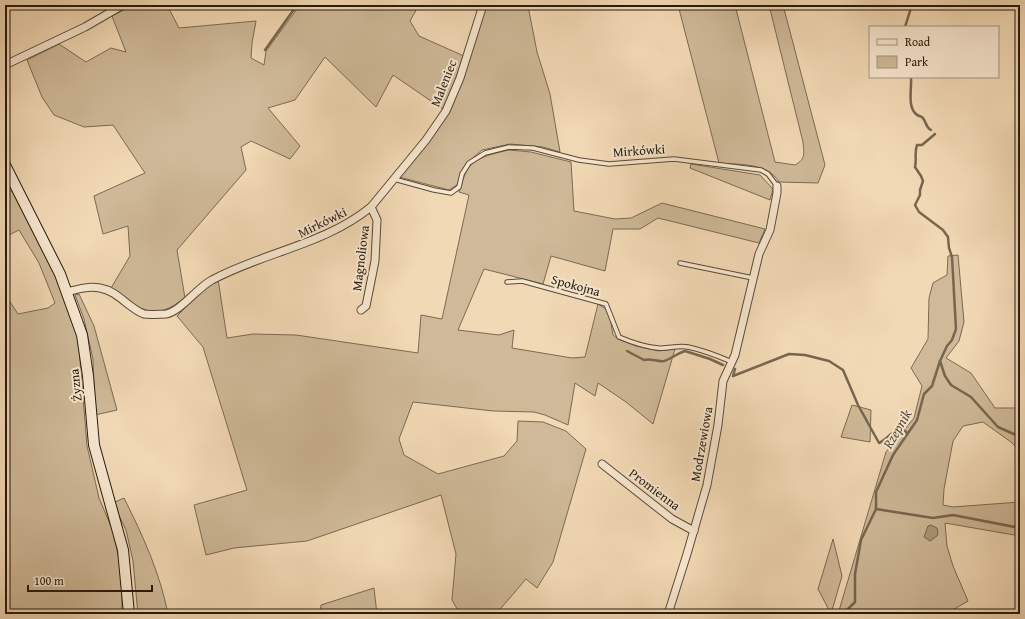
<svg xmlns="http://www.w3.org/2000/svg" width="1025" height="619" viewBox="0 0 1025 619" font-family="'Gentium Book Plus',serif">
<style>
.green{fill:#cfb998;stroke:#7a6a52}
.water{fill:#ad987c;stroke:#77664f}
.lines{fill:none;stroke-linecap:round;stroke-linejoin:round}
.stream{stroke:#77664f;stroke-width:2.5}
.lane-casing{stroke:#594a36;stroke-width:5.5}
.street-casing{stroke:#594a36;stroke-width:9}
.secondary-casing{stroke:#261a0c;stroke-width:12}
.lane{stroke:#f7e6cf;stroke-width:3.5}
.street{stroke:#f7e6cf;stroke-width:7}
.secondary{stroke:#f7e6cf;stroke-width:10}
.labels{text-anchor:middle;stroke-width:4;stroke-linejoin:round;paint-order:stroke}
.street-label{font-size:13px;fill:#261a0c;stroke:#f7e6cf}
.water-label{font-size:14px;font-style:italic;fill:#5c4c39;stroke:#f7e6cf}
</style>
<rect width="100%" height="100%" fill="#f2d9b5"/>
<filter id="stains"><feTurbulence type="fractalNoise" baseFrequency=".005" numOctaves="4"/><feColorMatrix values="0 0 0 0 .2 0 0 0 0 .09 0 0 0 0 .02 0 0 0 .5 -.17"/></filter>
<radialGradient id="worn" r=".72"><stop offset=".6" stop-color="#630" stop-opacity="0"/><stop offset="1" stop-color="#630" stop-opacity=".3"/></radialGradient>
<g class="green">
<path d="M133 5H167L179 28 256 21 252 43 251 58 264 65 266 51 297 9 305 5H419L410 21 419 36 464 56 444 110 393 75 376 107 325 57 295 100 268 108 300 146 290 159 251 141 241 147 246 170 177 250 185 298C153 323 139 309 111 288L130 256 128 226 103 234 94 196 145 173 113 125 84 127 54 115 42 97 27 60 59 44 86 62 111 48 126 52 112 16Z"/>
<path d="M485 5H525L529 11 537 52 550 94 560 152 543 147 510 144 482 150 467 163 457 185 449 190 399 177 445 116 457 93Z"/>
<path d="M678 5H735L775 162 795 165C806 159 804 153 803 142L769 5H783L825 165 818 183 779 182C767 162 739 165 719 163Z"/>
<path d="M509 150 531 152 571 162 574 211 615 219 631 218 662 203 765 229 759 243 658 218 640 229H613L605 271 551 256 543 284 484 269 458 330 499 335 514 330 512 348 572 358 585 357 598 304 609 311 613 335 618 339 636 346 659 351 675 349 653 424 626 402 598 383 595 396 575 383 568 425 545 415 534 412 493 411 413 402 399 439 404 455 438 474 504 456 517 441 518 421 543 422 566 431 586 449 553 562 537 588 526 579 496 614H460L452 600 456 554 441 495 307 541 234 548 206 555 194 505 247 490 203 347 177 316 202 291 218 279 227 338 253 334 296 335 418 353 421 315 442 319 469 195 459 192C462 184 464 173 470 166 479 156 497 153 509 150Z"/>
<path d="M691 164 760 175 773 189 770 200 690 168Z"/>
<path d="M13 190 49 260 67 300 78 335 87 446 99 498 113 531 122 573V614H5V294L18 314 48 308 55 303 39 263 19 230 5 237V195Z"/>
<path d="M958 255 964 322 959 341 946 358 971 373 995 408H1018L1020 414V451L1011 442 983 422 963 426 953 441 944 489 943 505 953 507 1020 502V536L945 523 947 546 953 566 968 601 951 611 953 614H838L886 452 914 418 922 386 911 368 928 339 929 298 933 283 947 275 948 256Z"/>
<path d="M79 294 94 326 117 410 95 415 93 359 84 319 75 295Z"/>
<path d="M852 405 871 410 870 442 841 437Z"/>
<path d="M124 498C143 536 160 573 168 614H138L133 561 126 530 113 503Z"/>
<path d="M833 539 842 576 831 614 818 589Z"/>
<path d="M374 588 377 614H320L321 605Z"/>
</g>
<path class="water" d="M931 525 937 528 938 533 937 536 930 541 924 537 928 526Z"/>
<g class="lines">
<g class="stream">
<path d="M905 27 910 11 911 5"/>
<path d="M265 50 297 5"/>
<path d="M911 77C912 88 907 106 916 114 918 116 920 116 922 117 927 122 925 127 931 130"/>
<path d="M935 134 922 145H917C914 154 917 158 915 167L921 176 923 181 920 190V195L915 205 919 212 943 230 948 237 949 248 952 257 956 329 952 340 947 346 940 361"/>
<path d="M627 351 644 360C651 358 657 362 664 361 671 359 678 353 685 351L710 359 723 365"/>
<path d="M735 369 733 376 789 354 805 355 829 361 843 370 858 405 879 443C888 439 892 431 901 427L907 433"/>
<path d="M876 509 933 518 953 515 1020 528"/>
<path d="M843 614 855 602V574L861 540 876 509V492L893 455 917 420 924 394 932 386 940 361 945 376 951 385 971 397 998 427 1016 435 1020 439"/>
</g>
<g class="lane-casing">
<g id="lane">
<path d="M394 179 434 190 451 193 459 187 462 174 469 163 485 153 509 147 533 148 579 160 609 164 674 159 761 170 768 174 777 186"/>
<path d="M680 263 753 278"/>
<path d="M507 282 522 281 606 304 619 337C631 342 644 347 658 348 668 349 678 345 688 347 703 350 718 356 732 362"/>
</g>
</g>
<g class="street-casing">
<g id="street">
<path d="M5 65 85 27 123 5"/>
<path d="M67 292C78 289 89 286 100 288 118 291 128 308 144 314 150 315 160 314 166 314 180 312 198 287 212 280 264 252 324 245 371 207L426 140 446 111 460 78 483 5"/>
<path d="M361 310 366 306 375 261 377 220 371 207"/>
<path d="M602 464 672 519 694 531"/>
<path d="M668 614 687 554 707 485 718 425 723 381 735 355 759 254 770 230 777 193V186"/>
</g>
</g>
<g class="secondary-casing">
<path id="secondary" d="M5 165 60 274 82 335 88 376 94 445 123 550 129 614"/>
</g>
<use href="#lane" class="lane"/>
<use href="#street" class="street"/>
<use href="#secondary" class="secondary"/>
</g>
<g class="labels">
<g class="street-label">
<text transform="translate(443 83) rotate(-68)" y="5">Maleniec</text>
<text transform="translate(639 150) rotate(-4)" y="5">Mirkówki</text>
<text transform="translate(322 222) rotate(-26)" y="5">Mirkówki</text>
<text transform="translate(360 258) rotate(-83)" y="5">Magnoliowa</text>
<text transform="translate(576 285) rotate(15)" y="5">Spokojna</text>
<text transform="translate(75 385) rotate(-96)" y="5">Żyzna</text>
<text transform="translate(701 444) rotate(-80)" y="5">Modrzewiowa</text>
<text transform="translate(655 489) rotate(37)" y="5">Promienna</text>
</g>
<g class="water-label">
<text transform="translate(897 429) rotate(-60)" y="5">Rzepnik</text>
</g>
</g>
<rect width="1025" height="619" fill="none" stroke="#f2d9b5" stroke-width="20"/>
<rect x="6" y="6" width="1013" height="607" fill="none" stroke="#261a0c" stroke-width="2"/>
<rect x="10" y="10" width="1005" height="599" fill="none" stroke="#261a0c"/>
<rect x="869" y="26" width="130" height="52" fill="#f7e6cf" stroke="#a39481"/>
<rect x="877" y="39" width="20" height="6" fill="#f7e6cf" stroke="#a39481"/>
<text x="905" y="46" font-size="12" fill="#261a0c">Road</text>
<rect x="877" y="56" width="20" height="12" fill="#cfb998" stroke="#a39481"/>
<text x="905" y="66" font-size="12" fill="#261a0c">Park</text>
<path d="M28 585v6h124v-6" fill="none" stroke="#261a0c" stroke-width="2"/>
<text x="34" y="585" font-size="12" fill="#261a0c" stroke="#f7e6cf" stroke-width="3" paint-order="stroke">100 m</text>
<rect width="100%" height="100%" filter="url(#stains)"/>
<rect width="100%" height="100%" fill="url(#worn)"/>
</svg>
